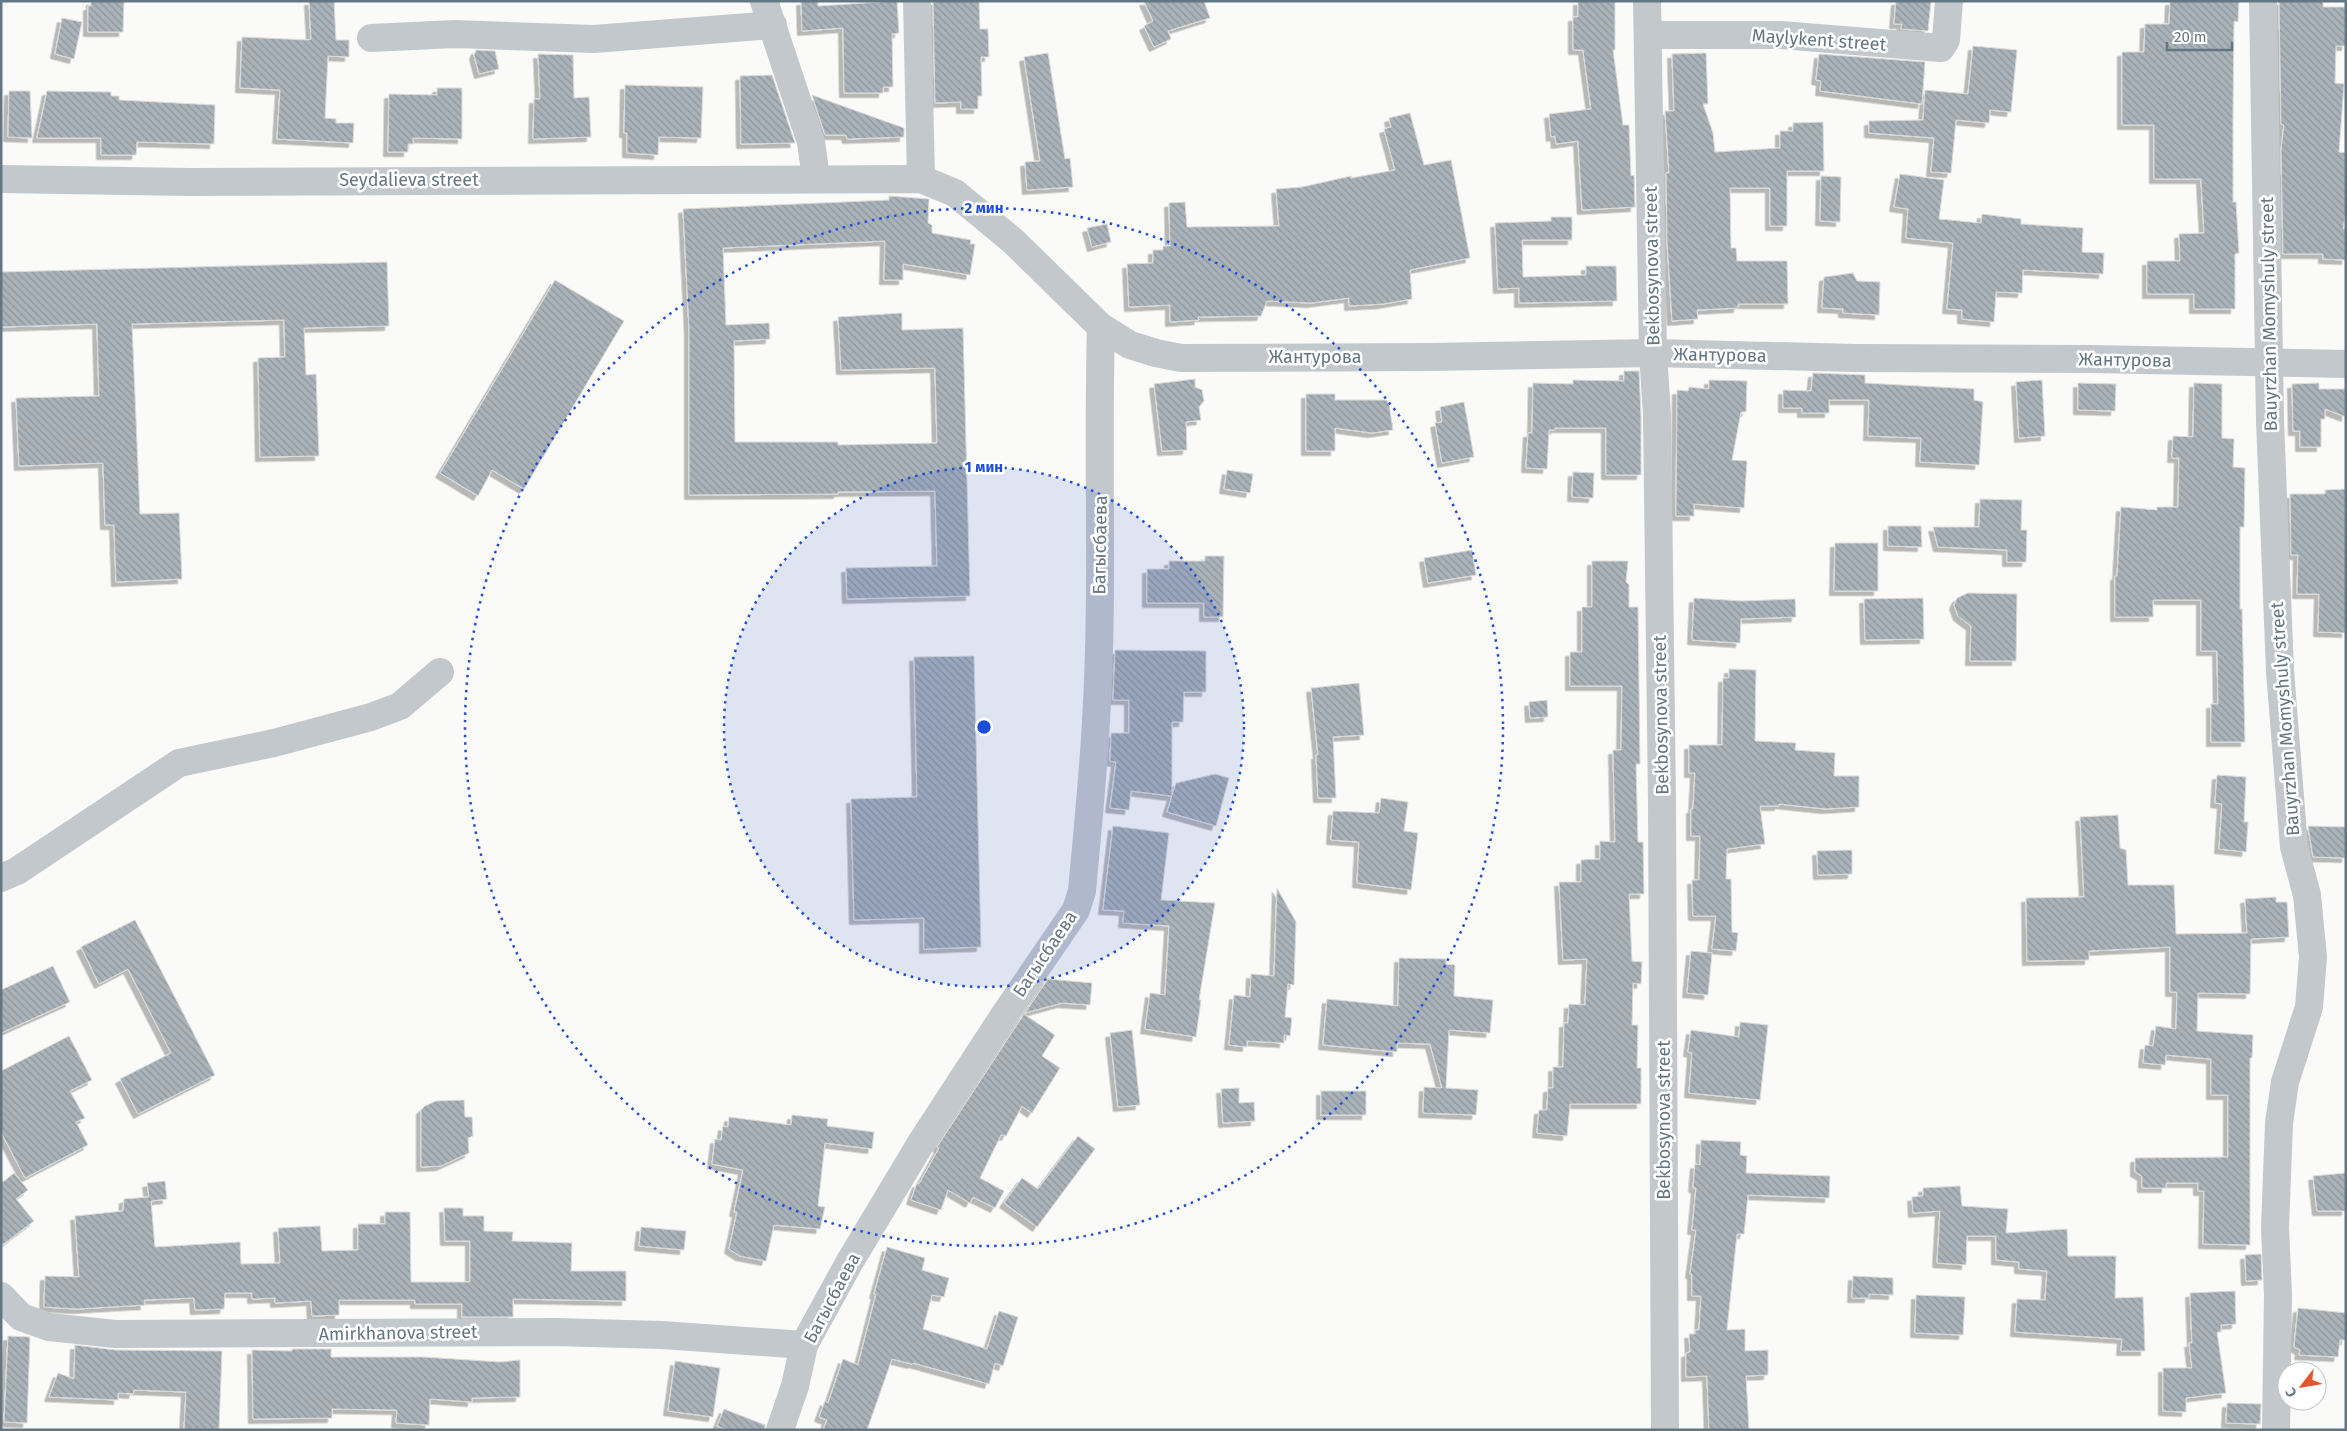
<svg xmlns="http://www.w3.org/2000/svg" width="2347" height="1431" viewBox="0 0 2347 1431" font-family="'Fira Sans',sans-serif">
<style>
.building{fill:url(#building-back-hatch);stroke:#dcdcda;filter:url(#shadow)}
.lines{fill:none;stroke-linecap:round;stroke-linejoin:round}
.minor{stroke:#c3c8cc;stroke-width:28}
.ring{fill:none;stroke:#1d4ed8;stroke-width:2.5;stroke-dasharray:2.5 5}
.labels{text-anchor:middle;stroke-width:5;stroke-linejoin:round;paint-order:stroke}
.street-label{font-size:18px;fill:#657683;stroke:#fff}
.centre{fill:#1d4ed8;stroke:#fff;stroke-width:2.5}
.ring-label{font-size:15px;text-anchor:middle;font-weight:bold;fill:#1d4ed8;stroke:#fff;stroke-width:5;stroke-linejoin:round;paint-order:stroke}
</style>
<defs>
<pattern id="building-back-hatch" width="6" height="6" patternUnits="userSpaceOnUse" patternTransform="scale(1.25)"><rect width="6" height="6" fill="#aab3b9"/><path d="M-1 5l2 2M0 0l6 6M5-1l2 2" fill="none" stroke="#8e969c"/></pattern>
<filter id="shadow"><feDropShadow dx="-4.5" dy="4.5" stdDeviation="0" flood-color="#0004"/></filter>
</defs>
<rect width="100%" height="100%" fill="#fafaf8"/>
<g class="building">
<path d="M91 1H124L123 32H88V6H91Z"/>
<path d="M309 1H334L336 40H349V57L328 56 325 118 336 119V123H354L353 143 277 139 280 90 240 88 242 37 308 40 311 39Z"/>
<path d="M801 1H818V6L897 1 899 33 892 34 893 87H883V93H844L843 28 802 31Z"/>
<path d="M933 1H979L980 29H988L989 57H981L982 96H978V109H961V102L935 103Z"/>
<path d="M1144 1H1204L1210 18 1168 31 1171 39 1154 47 1144 26 1153 21Z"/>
<path d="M1578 1H1615V50H1613L1623 125H1629L1631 176 1634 175 1635 207 1582 210 1578 141 1556 144 1555 136 1551 137 1549 114 1591 109 1583 50H1573V17H1578Z"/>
<path d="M1896 1H1931L1928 31 1901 29 1902 24H1894Z"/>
<path d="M2170 1H2239L2238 22 2234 21 2233 115V202H2236L2239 253 2235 254V309H2194V294H2147V261H2180L2179 234 2204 233 2201 179H2154V125H2122V52H2144L2145 24H2169Z"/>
<path d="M2279 1H2323V7H2346V46H2336L2335 83 2344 84 2339 152 2346 153V210L2343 229H2346V260L2323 259V254H2283L2281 150 2284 125 2281 124Z"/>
<path d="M62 18 82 22 74 59 55 54Z"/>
<path d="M1973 46 2017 50 2011 112 1990 110 1989 123 1956 120 1951 173 1931 172 1934 138 1869 133V121L1923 120 1925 90 1968 94Z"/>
<path d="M476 50 495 51 499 69 479 74 474 55Z"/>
<path d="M1048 53 1065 159 1070 158 1073 187 1027 190 1025 162 1040 161 1024 57Z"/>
<path d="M1706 53 1708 104H1703L1713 133 1715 152 1780 148V131H1793V123L1823 122 1824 171H1787V226H1770V188H1730L1731 248H1736L1737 261H1787L1788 304H1738V308L1697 310 1698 319 1672 321 1667 241 1666 173H1669L1665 111H1674L1672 54Z"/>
<path d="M538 54 573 55 574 98 589 97 591 137 533 139 534 99H540Z"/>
<path d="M1819 54 1925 62 1922 104 1820 91 1821 81 1816 80Z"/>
<path d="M772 75 795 143 741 144 740 76Z"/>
<path d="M625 85 703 87 701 138 659 137 658 155 627 153V133H624Z"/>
<path d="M437 88H462V139L413 138V144H408V152H388L389 94 437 95Z"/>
<path d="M9 91H30L32 138 8 137Z"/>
<path d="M47 91 111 92V96H119V100L215 105 214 144 137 142 136 155H101V138H37Z"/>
<path d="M812 95 904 128V137L847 139 846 135H825Z"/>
<path d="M1410 113 1424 165 1451 160 1470 258 1410 270 1412 299 1383 304 1349 306V298L1311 303 1267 301 1261 316 1198 317 1199 320 1170 322V305L1129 307 1127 264 1153 263V250H1163V246H1170L1169 203 1185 202 1187 227 1279 226 1276 189 1302 187 1351 176V178L1395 170 1384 129 1391 127 1389 118Z"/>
<path d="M1900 174 1944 180 1939 219 1981 223 1982 214 2021 219V224L2083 228 2082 252 2104 253 2103 274 2023 270 2022 293 1996 292 1994 322 1962 319V310L1947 309 1953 243 1906 238 1908 209 1894 207Z"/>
<path d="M1821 176 1841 177 1840 222 1820 221Z"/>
<path d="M889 196 929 199 928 223 932 225V233L971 240 970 244H975L970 275 903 264V280H884L885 241 723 248 726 325 769 323 770 339 734 341 735 442H838V445L937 443 935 368 841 370 838 317 902 313V330L963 328 970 596 847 599 846 568 937 566 935 491 838 492V494L689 495V328L683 209 889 200Z"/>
<path d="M1551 217H1572V240H1522L1523 277 1586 275V266H1616L1617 301 1519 303V288L1498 289 1495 223 1551 221Z"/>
<path d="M1107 224 1111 242 1092 247 1087 228Z"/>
<path d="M387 262 389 326 304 328 306 375 316 374 319 456 260 457 258 358 285 357 284 320 132 324 140 514 179 513 182 579 116 582 114 525H105L103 463 19 466 16 398 99 396 97 324 1 327V272Z"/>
<path d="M1853 273 1857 281 1880 282 1879 315 1843 313V309L1822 308 1824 277Z"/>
<path d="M555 280 624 321 524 489 492 470 478 496 440 473Z"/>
<path d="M1624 371H1639L1641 416V475H1606V428H1555V430H1549L1547 469 1526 468 1528 433H1532L1533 383 1573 384V380L1624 381Z"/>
<path d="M1813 373 1865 375V383L1974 389V400L1983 402 1979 465 1920 462 1921 438 1868 436 1869 400H1829V413H1802V408H1783V390L1811 391Z"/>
<path d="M1195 379V387L1202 390 1204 401 1199 407 1201 420 1186 422 1187 450 1162 451 1154 384Z"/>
<path d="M1709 380 1747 381 1746 412H1741L1732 460 1747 461 1744 508 1694 504V516H1676L1677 390 1688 391 1689 387 1709 389Z"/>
<path d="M2042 380 2045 436 2019 438 2016 382Z"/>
<path d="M2078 383 2116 384 2115 411 2078 410Z"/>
<path d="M2194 383 2222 384V438L2234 439 2233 467 2245 468 2244 527H2240V609H2242L2245 742H2211V704H2218L2217 651H2201V600H2153V617H2115V576H2117L2121 507 2157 510V507H2178L2179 458H2172L2173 436 2193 437Z"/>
<path d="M2319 383V389H2346V417L2325 409V419H2321V447H2300V431H2293L2292 384Z"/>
<path d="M1306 394H1335V400H1386L1389 404 1393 430 1372 433 1335 428V451H1306Z"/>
<path d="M1464 402 1474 457 1442 463 1435 423 1442 422 1440 407Z"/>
<path d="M1227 470 1253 474 1250 493 1224 489Z"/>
<path d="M1573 472 1594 473 1593 498 1572 497Z"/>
<path d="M2346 489V633L2318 632 2319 594H2297L2298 555H2291L2290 494H2325V490Z"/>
<path d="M1980 499 2022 500 2021 530H2027L2026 562H2007V550L1938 547 1933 527H1979Z"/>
<path d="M1888 526H1921L1922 547 1888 546Z"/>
<path d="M1835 543H1878V591H1834Z"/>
<path d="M1472 550 1476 575 1428 583 1424 558Z"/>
<path d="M1205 556H1224L1223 617H1204V603H1147V569H1169V561H1205Z"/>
<path d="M1592 561H1628L1626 582 1629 585V607H1638L1640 764H1636L1638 842H1643L1644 894H1629L1632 961 1642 962 1641 984 1633 983 1632 1025H1638L1637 1068H1641V1104H1570L1567 1136 1537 1133 1539 1110H1547L1548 1088H1553V1067H1563L1564 1023H1568L1569 1004 1585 1005 1587 959 1563 960 1559 882H1581V860L1600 859V841L1615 842 1613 750H1621L1622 686H1570V652H1582V607H1592Z"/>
<path d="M1968 593 2017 594 2016 661H1970L1971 626 1958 616 1954 605 1957 598Z"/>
<path d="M1694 598 1742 601 1795 599 1796 617 1741 619 1740 643 1692 640Z"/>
<path d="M1923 598 1924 639 1865 640 1864 599Z"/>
<path d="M1115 650 1206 651V692H1184L1183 722H1172V795L1176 783 1215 774 1229 778 1216 826 1167 812 1172 796 1131 791 1129 810 1110 808 1116 762 1110 761 1111 733H1129V700H1113Z"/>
<path d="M974 656 981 947 924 949V918L854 920 851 799 917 797 914 657Z"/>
<path d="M1729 669 1756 670 1755 741 1796 743 1795 750 1835 753 1834 776H1859V807L1826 809 1779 804V806H1760L1765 844 1727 849 1726 879H1731L1732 932 1738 933 1736 951 1712 949 1716 916H1693L1692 880H1699L1700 836H1691V809H1693L1695 773H1689V745H1722L1723 678H1729Z"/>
<path d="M1359 683 1364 735 1333 737 1336 798H1318L1316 755H1318L1311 688Z"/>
<path d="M1547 700 1548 717 1530 718 1529 702Z"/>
<path d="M2217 775 2246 777 2244 822H2248L2246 852 2219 849 2222 804 2215 803Z"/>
<path d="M1381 798 1408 802 1404 831 1418 833 1411 890 1357 883 1359 842 1331 840 1333 811 1379 813Z"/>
<path d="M2118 815 2120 848 2126 850 2128 885H2174L2176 934 2247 933 2245 899 2276 897V902H2287L2289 937 2251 939 2250 994 2198 993 2197 1031 2253 1035 2252 1058H2250V1245L2203 1244 2204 1191H2198V1183H2166V1188H2142V1176L2135 1172V1158L2228 1157V1095H2211V1059L2166 1055 2165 1065 2143 1063 2145 1045 2153 1046 2156 1026 2176 1029 2177 992H2170V947L2089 951V960L2027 961 2026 898 2084 897 2080 817Z"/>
<path d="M1113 826 1169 833 1161 900 1215 903 1199 1000H1201L1196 1037 1145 1029 1150 993 1165 995 1169 926 1123 923 1124 911 1103 910Z"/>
<path d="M2308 826 2346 827V858L2313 857Z"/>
<path d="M1852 850V874L1818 875 1817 851Z"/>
<path d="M1277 888 1296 922 1294 985 1288 984 1285 1017 1292 1018 1290 1036 1284 1035V1043L1247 1041V1047L1229 1045 1234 995 1250 997 1251 974 1274 976Z"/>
<path d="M135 920 215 1075 138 1114 120 1079 171 1053 128 969 99 984 81 947Z"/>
<path d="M1691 951 1712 953 1708 995 1687 993Z"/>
<path d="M1399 958 1446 959V964L1455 965 1454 996 1493 1000 1490 1033 1449 1030 1446 1088 1478 1090 1476 1115 1423 1113 1424 1087 1442 1088 1430 1044 1397 1043V1052L1323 1045 1327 999 1398 1006Z"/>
<path d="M53 966 70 1002 1 1033V990Z"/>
<path d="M1048 979 1092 983 1090 1005 1062 1003 1025 1013Z"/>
<path d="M1024 1014 1055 1035 1042 1056 1060 1068 1032 1113 1022 1106 1006 1136 1001 1135 980 1178 1004 1191 995 1208 973 1197 970 1203 948 1190 941 1210 911 1200 917 1183 919 1184 939 1148 937 1147Z"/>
<path d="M1740 1022 1768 1025 1760 1100 1689 1093 1692 1053 1688 1052 1691 1030 1739 1037Z"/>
<path d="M1132 1030 1140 1105 1118 1107 1110 1033Z"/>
<path d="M69 1036 92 1080 70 1091 85 1118 76 1122 88 1145 25 1178 1 1132V1071Z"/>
<path d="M1239 1088V1103L1254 1102 1255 1121 1223 1123 1221 1089Z"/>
<rect x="1321" y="1091" width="45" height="24"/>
<path d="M464 1100 465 1117H472L473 1136 468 1138 469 1153 441 1166 421 1167V1110L425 1106 436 1101Z"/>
<path d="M792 1115 828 1119 827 1126 874 1132 872 1149 825 1143 818 1206 825 1207 820 1229 774 1225 766 1261 740 1256 729 1249 737 1212H734L743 1170 712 1164 715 1139 721 1140 723 1126 728 1127 729 1117 791 1125Z"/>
<path d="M1078 1136 1095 1149 1037 1227 1004 1203 1022 1178 1038 1189Z"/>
<path d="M1701 1140 1741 1142 1740 1155 1747 1156 1746 1173 1830 1176 1829 1198 1748 1195 1744 1234H1737L1727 1330 1745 1329V1351L1768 1350V1375L1746 1376 1749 1430H1709L1707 1376 1686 1377V1353L1690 1352 1689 1334H1695V1330H1699L1701 1296H1692V1274H1690L1696 1230H1692L1696 1188H1693L1695 1164 1700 1165Z"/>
<path d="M14 1173 28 1190 16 1199 34 1221 1 1246V1179L3 1182Z"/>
<path d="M2346 1173V1211H2317L2313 1176Z"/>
<path d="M165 1181 167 1199 151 1201 155 1247 240 1242 241 1264 280 1263 278 1228 320 1226 322 1251 358 1250V1224H385V1212H410L411 1282H470V1241H445L444 1208H463V1216H484V1231L513 1232 512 1241 572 1243 571 1271H626V1301L513 1299V1317H462V1304H415V1300H339V1315L312 1316 311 1301 275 1303V1298L252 1299V1293H225L224 1309 195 1310 194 1298 144 1300 145 1305 77 1309 44 1307 45 1276 79 1277 75 1216 123 1211 124 1199 149 1197 147 1183Z"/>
<path d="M1960 1186 1962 1206 2008 1209 2006 1233 2067 1229 2068 1256H2116L2115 1298 2143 1297 2145 1351H2121L2122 1339 2015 1332 2017 1299 2045 1300 2047 1271 2019 1269V1262L1996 1260V1236H1967L1966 1265 1937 1263 1940 1211 1913 1213 1912 1197 1923 1196V1188Z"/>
<path d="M641 1227 686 1231 684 1250 639 1246Z"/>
<path d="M887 1247 925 1258 922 1270 949 1278 944 1297 932 1295 923 1329 987 1349 999 1311 1018 1317 1003 1366 995 1363 989 1384 913 1363 912 1364 892 1359 867 1430H823L827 1420 819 1417 825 1401 828 1403 843 1359 858 1365 876 1294H874Z"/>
<path d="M2261 1254 2262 1280 2246 1281 2245 1255Z"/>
<path d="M1853 1276 1893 1278V1295L1869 1294V1298H1852Z"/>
<path d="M2235 1291 2236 1324 2221 1325V1332H2217L2226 1393 2186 1398V1412L2163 1411V1368H2192L2189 1343H2192L2190 1293Z"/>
<path d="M1916 1295 1965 1297 1963 1335 1915 1333Z"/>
<path d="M2298 1308 2346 1313V1340H2340L2338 1357 2299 1355 2300 1350 2294 1347Z"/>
<path d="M8 1336 30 1337 27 1423 4 1422Z"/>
<path d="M75 1345 115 1350 222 1351 219 1430H184L186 1392 134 1390 133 1394 118 1393V1400L49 1397 58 1373 74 1379Z"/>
<path d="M292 1349H331V1357H424L500 1362 520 1360V1397L472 1398V1402L430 1399 429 1425 396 1423 397 1410 332 1409V1418L253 1419 252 1350 292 1351Z"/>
<path d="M675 1361 720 1368 713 1417 668 1411Z"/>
<path d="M2227 1403 2261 1404 2260 1424 2226 1423Z"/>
<path d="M724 1409 765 1425V1430H727L717 1426Z"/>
</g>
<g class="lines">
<g class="minor">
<path d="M764 1 811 142 816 178"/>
<path d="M917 1 921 179"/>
<path d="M1647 1 1653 353 1657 415 1662 801 1665 1430"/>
<path d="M2263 1 2270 420 2280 671 2294 847 2307 895 2313 957 2309 1007 2285 1082 2279 1123 2275 1228 2278 1294 2276 1430"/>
<path d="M1648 35H1781L1941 48 1946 40 1949 1"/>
<path d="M371 38 455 34 594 39 773 25"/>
<path d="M1 179 190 182 921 179 955 193 1013 241 1101 327 1130 345 1156 353 1181 358 1431 357 1653 353 1855 358 2091 359 2346 364"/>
<path d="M1 878 17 871 179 763 274 743 371 717 400 706 440 672"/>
<path d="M1 1296 21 1317 49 1327 115 1334 555 1332 662 1335 804 1345"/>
<path d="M780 1430 795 1386 804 1345 849 1263 921 1143 1003 1017 1076 910 1082 891C1087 835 1093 778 1096 721 1104 590 1097 459 1101 327"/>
</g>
</g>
<circle cx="984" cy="727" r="260" fill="#1d4ed8" fill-opacity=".12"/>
<g class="ring">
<circle cx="984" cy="727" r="260"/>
<circle cx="984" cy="727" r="519"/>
</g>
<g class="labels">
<g class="street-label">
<text transform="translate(1819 40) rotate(4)" y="6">Maylykent street</text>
<text x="409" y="186">Seydalieva street</text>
<text transform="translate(1652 266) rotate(-91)" y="6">Bekbosynova street</text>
<text transform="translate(2269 314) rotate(-91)" y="6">Bauyrzhan Momyshuly street</text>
<text transform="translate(1720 355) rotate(1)" y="6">Жантурова</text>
<text x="1315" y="363">Жантурова</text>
<text transform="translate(2125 360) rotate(1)" y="6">Жантурова</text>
<text transform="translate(1100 545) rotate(-89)" y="6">Багысбаева</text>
<text transform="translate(1661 715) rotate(-91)" y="6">Bekbosynova street</text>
<text transform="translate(2285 719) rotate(-94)" y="6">Bauyrzhan Momyshuly street</text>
<text transform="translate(1045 954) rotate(-56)" y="6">Багысбаева</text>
<text transform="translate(1664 1120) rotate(-90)" y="6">Bekbosynova street</text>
<text transform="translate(832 1298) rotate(-62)" y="6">Багысбаева</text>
<text transform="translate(398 1333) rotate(-1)" y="6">Amirkhanova street</text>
</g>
</g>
<circle cx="984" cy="727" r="8" class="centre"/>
<g class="ring-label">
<text x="984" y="213">2 мин</text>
<text x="984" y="472">1 мин</text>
</g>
<rect width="2347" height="1431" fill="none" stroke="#657683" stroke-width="5"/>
<g transform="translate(2302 1386) rotate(239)"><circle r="24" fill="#ffffff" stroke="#c1c8cd"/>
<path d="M0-4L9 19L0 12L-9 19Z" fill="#e4572e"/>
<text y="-8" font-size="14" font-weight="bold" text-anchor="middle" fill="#657683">С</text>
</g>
<path d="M2167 42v8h65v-8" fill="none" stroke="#657683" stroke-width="2.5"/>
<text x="2174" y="42" font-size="15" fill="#657683" stroke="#ffffff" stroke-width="4" paint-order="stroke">20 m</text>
</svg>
